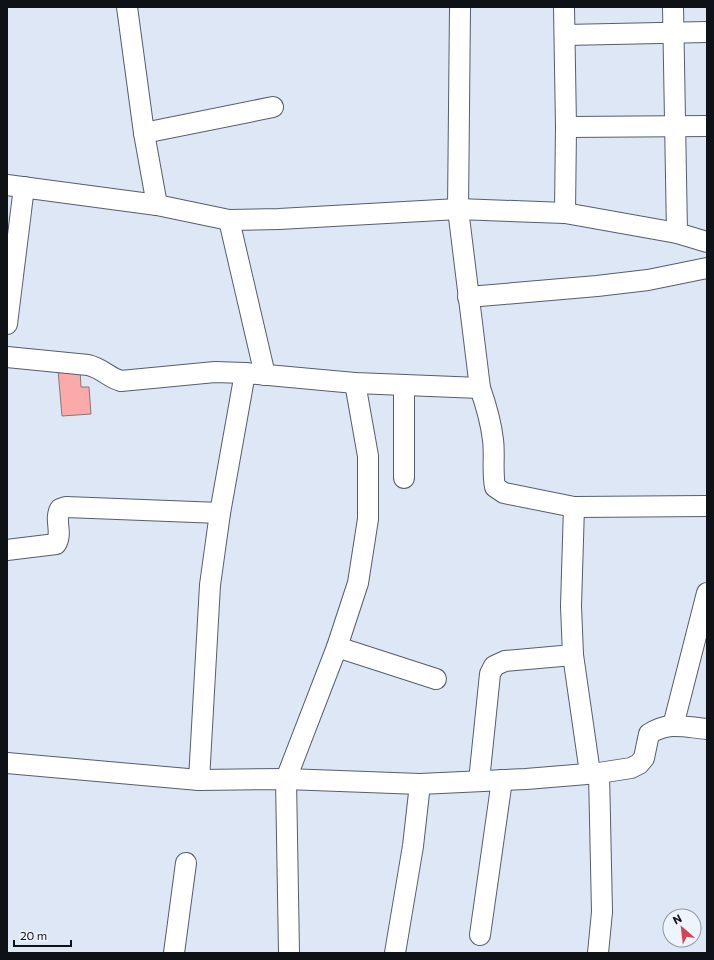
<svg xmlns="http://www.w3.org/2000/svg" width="714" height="960" viewBox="0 0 714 960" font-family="Commissioner,sans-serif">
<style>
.building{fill:#fca9aa;stroke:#887675}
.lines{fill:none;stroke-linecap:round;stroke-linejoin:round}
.street-casing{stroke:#565e6b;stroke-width:22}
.street{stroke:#fff;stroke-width:20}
</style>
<rect width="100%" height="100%" fill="#dde7f6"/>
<path class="building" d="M80 369 81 387H89L91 414 62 416 58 370Z"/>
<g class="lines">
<g class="street-casing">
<g id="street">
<path d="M127 7 144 133 157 205"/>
<path d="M460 7 458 209 480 388C486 405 491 422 493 440 495 455 492 471 495 487L504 493 574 507 707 506"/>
<path d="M564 7 566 127 565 213"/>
<path d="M673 7 677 233"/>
<path d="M565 35 707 32"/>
<path d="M566 127 707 126"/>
<path d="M144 133 273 107"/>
<path d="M7 185 157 205 229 220 279 219 458 209 565 213 677 233 707 242"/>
<path d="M229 220 265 375"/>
<path d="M468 297 597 286 648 280 707 268"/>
<path d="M7 324 24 187"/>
<path d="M7 357 88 365C102 368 109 378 121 381L215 372 245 373 355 383 480 388"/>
<path d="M404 385V478"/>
<path d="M574 507 571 606 573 655 590 773"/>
<path d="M7 550 56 544C63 533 54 520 60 509L66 507 220 513"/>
<path d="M337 647 436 679"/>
<path d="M673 726 707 593"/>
<path d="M7 763 199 780 286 779 420 784 526 779 599 773 631 768 639 764 644 758 649 734C669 721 684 727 707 729"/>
<path d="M199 780 210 585 220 513 245 373"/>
<path d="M479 781 490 674 494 666 505 661 573 655"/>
<path d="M480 935 502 780"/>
<path d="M174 953 186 863"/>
<path d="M289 953 286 779 337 647 358 583 368 519V456L355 383"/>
<path d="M395 953 413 846 420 784"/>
<path d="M598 953 602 912 599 773"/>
</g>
</g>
<use href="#street" class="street"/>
</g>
<rect width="714" height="960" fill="none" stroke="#0e1116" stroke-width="16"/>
<g transform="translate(682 928) rotate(332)"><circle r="19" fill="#eef4fd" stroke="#9499a1"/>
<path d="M0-3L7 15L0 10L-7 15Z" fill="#d44452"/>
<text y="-6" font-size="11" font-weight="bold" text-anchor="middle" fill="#0e1116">N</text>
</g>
<path d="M14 940v6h57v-6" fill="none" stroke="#0e1116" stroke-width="2"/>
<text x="20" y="940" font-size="12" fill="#0e1116" stroke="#eef4fd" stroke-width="3" paint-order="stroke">20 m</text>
</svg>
